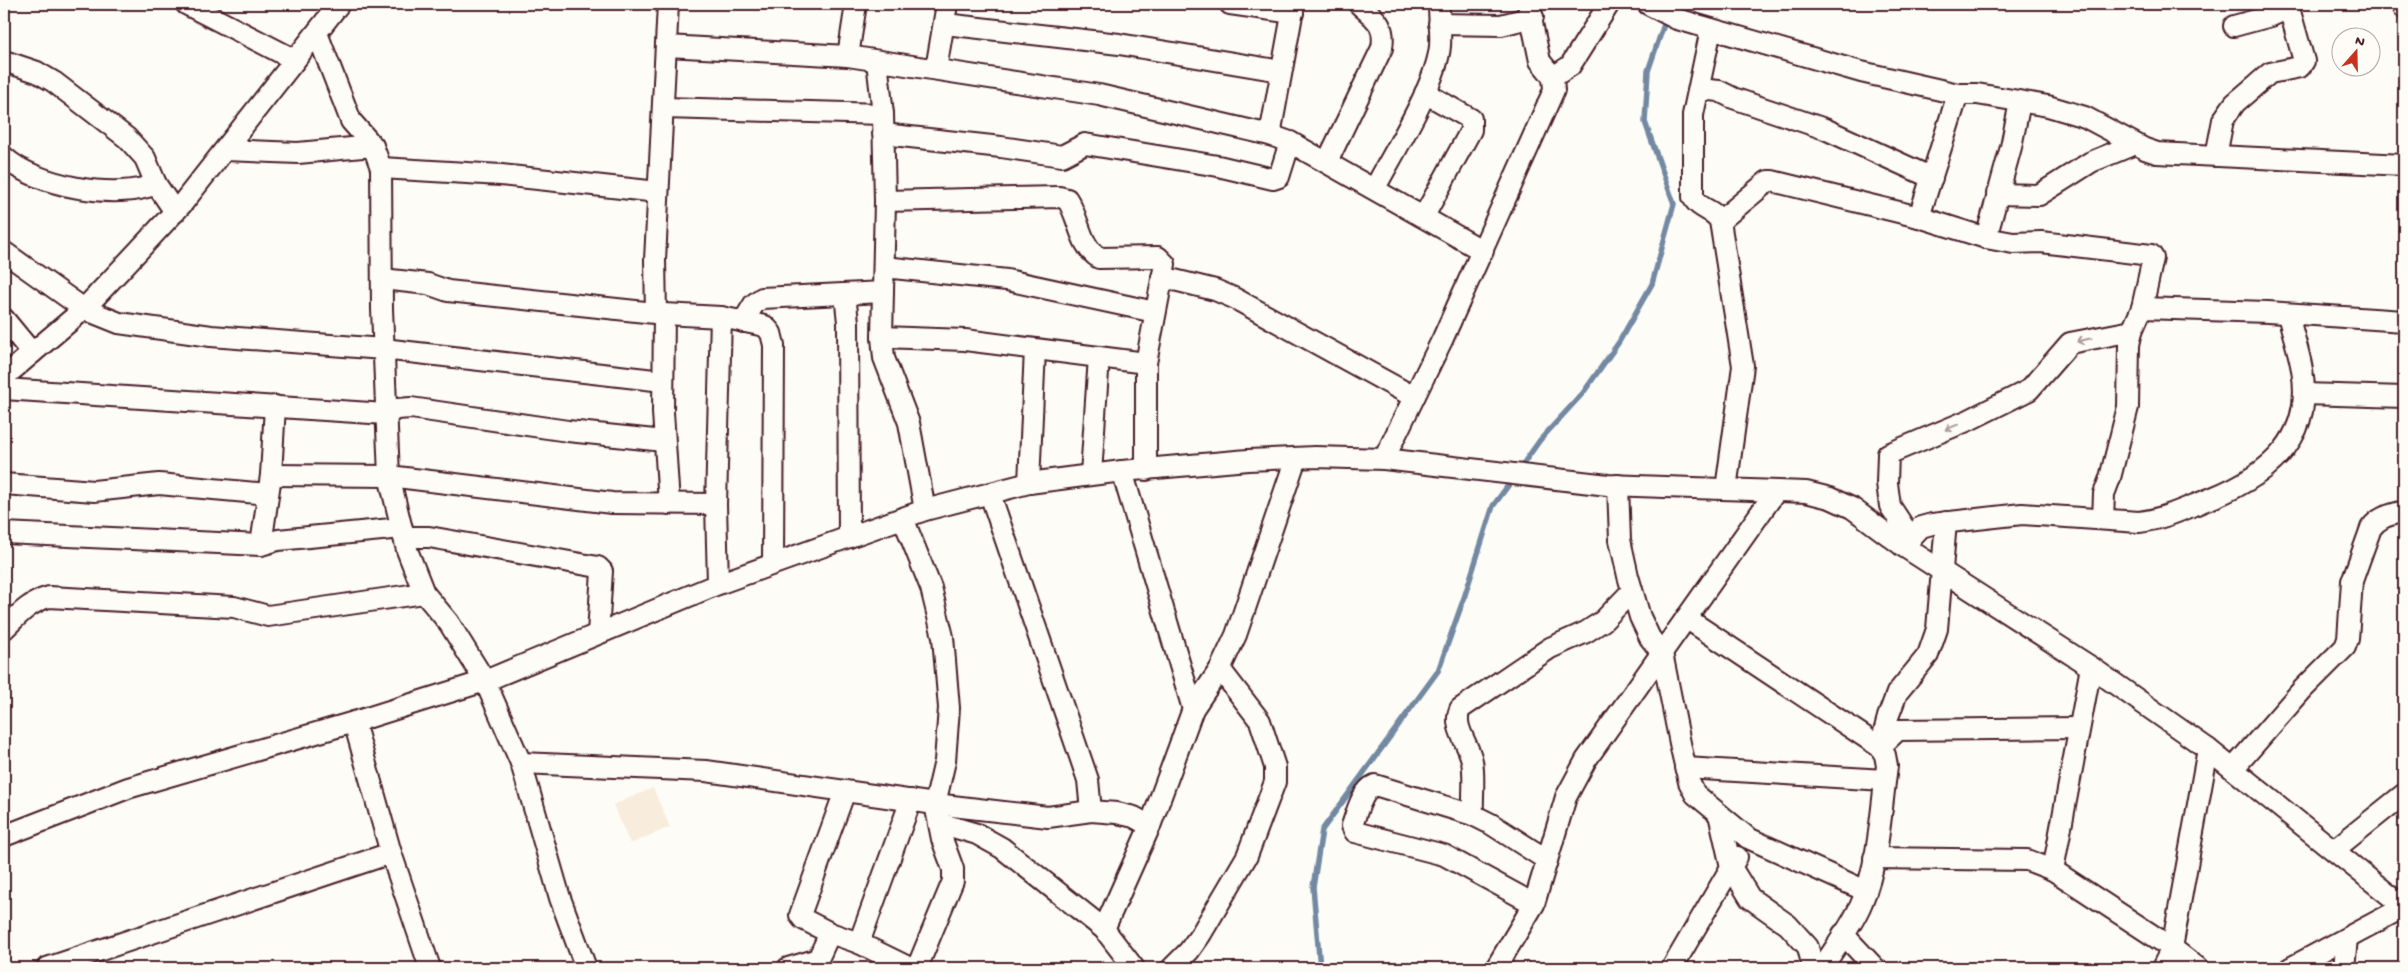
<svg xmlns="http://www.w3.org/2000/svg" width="2408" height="972" viewBox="0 0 2408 972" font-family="'Gochi Hand',sans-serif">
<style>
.built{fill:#f8eddc}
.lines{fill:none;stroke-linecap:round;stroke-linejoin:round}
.stream{stroke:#7389a2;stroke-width:5.5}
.minor-casing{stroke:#4a1f2b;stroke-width:24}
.minor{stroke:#fdfcf7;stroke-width:20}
.oneway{stroke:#ac999b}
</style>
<rect width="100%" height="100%" fill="#fdfcf7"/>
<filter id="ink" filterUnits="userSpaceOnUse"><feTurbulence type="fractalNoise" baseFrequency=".02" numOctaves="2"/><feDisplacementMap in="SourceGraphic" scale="10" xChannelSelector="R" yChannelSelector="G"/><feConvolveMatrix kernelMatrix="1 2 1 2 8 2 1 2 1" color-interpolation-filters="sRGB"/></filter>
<g filter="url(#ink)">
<path class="built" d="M653 788 670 827 630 844 613 805Z"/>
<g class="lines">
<g class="stream">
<path d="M1518 471 1540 440 1583 393 1619 342 1652 284 1674 204 1645 122 1648 71 1671 4"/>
<path d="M1320 968 1313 887 1322 830 1438 671 1464 598 1493 506 1513 479"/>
</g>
<g class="minor-casing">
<g id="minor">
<path d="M186 4 295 60"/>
<path d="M1230 4 1293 13"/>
<path d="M1648 4 1677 19 1861 72 1958 94H1977L2048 106 2085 117 2145 149 2157 153 2404 165"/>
<path d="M2402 4 2404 8"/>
<path d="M945 24 1119 44 1281 71"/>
<path d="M1439 24 1501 25 1533 17"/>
<path d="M2234 26 2271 16 2289 8 2291 4"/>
<path d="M1711 29 1693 115V197C1699 210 1714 209 1720 221L1743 366 1726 489"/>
<path d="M317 33 351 121 373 146 381 168 382 309 389 476 407 550 424 593 449 623 485 681 521 763 560 898 586 968"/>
<path d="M667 46 848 56 1099 95 1270 135 1290 142 1483 251"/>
<path d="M848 56 856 4"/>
<path d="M4 61 37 72 54 82 127 138 145 158 156 184 175 212"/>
<path d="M877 61 883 114 885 201 882 337 884 358 909 423 925 510"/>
<path d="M936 69 947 4"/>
<path d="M1553 77 1570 66 1609 4"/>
<path d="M1699 89 1719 91 1733 98 1825 129 1932 178"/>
<path d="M664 108 883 114"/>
<path d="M883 134 1001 147 1062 156 1085 144 1218 166 1273 179 1279 177 1290 142"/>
<path d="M1270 135 1294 4"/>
<path d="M225 150 298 153 373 146"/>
<path d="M2216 156 2223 120 2235 103 2270 73 2300 67 2304 61 2289 8"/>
<path d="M4 157C35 186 117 201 156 184"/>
<path d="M1327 162 1382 48C1386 24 1375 19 1359 4"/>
<path d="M381 168 501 175 658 192"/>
<path d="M1375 188C1393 153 1437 84 1440 46 1441 32 1439 18 1439 4"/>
<path d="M1997 194 2039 195 2091 162 2135 144"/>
<path d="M885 201 1059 197 1067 199C1080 219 1079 245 1099 258L1158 257 1165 264 1146 363V470"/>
<path d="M1424 216 1471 130V119L1425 93"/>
<path d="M1919 217 1958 94"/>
<path d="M1720 221 1768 181H1772L1919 217 1986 238 2013 243 2041 242 2151 255 2153 258 2142 308 2132 331 2129 345 2128 407 2110 478 2104 494 2103 519"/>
<path d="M1986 238 2011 147 2020 102"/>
<path d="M4 252 84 309 119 323 211 336 383 349 663 381"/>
<path d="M884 267 1007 280 1155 312"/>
<path d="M1162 277 1215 290 1234 298 1414 397"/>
<path d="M382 279 428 284 448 291 664 314 721 317 765 326 771 333 774 345 773 564"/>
<path d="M845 294 848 322 849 537"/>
<path d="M2142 308 2268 312 2404 321"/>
<path d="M656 313 655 260 668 4"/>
<path d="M664 314 663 412 669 504"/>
<path d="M4 319 32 353"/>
<path d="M743 322 754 304 762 298 883 292"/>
<path d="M882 337 965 340 1146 363"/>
<path d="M4 377 84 309 182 204 339 4"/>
<path d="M4 389 386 414 397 409 411 408 568 431 664 441"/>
<path d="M2304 394 2404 397"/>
<path d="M1384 459 1443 338 1554 90 1553 77 1540 61 1528 4"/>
<path d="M1122 471 1193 709"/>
<path d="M1091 474 1099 357"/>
<path d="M271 475 389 476 612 503 716 504"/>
<path d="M1029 483 1035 349"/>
<path d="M4 484 94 491 159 484 268 494"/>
<path d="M1618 485 1620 540 1628 576 1640 617 1650 638 1662 653 1681 748 1689 782 1695 794 1748 838 1866 891"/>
<path d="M990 494 1088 780 1091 811"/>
<path d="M903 518 931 588 943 637 949 708 945 761 935 804 942 839 953 869V881L917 968"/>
<path d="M4 533 261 545 278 540 402 528"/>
<path d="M404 537H429L598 567 602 571 598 634"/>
<path d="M1911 538 1890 506 1887 483 1888 454 1969 420 2029 390 2070 343 2132 331"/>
<path d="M261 545 271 475 275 406"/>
<path d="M1903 546 1921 527 1932 524 2022 514 2139 522C2165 519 2188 507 2212 498 2269 475 2314 438 2302 370 2299 351 2292 332 2288 314"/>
<path d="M718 584 716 504 721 317"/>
<path d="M1686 618 1880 747 1885 755 1887 766C1881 809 1879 862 1862 902 1853 925 1835 947 1822 968"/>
<path d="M4 629C19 615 28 603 49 597L234 607 268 616 424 593"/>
<path d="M354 722 391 853 430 968"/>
<path d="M1880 747 1888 717 1897 693 1928 655 1937 629 1946 522"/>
<path d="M1880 747 1898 730 2079 728"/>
<path d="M521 763 706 771 935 804 1048 817 1091 811 1117 813 1134 817 1150 826"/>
<path d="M1685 768 1885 780"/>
<path d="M2233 769 2303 689 2345 647 2348 639 2352 581 2371 528C2380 516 2391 515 2404 511"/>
<path d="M845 791 800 915 803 919 830 933 859 943 910 968"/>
<path d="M1719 814 1731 867 1750 898 1788 925 1808 947 1813 968"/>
<path d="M1473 815C1472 798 1475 778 1472 761 1469 744 1452 727 1460 709L1550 648 1586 632 1603 621 1632 591"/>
<path d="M939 823 977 834 1002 848 1104 929 1134 968"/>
<path d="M4 836 128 788 354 722 485 681 718 584 849 537 925 510 1029 483 1122 471 1248 460 1315 457 1384 459 1608 485 1806 492 1830 498 1852 508 1903 546 2091 667 2208 749 2404 907 2290 968"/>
<path d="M2334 850 2404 794"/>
<path d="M1874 858 2027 860 2053 870 2172 948 2198 968"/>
<path d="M2053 870 2091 667"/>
<path d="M1534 904 1444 855 1355 832 1352 826C1356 814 1362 790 1375 785L1473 815 1491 824 1547 860"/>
<path d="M1104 929 1150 826 1193 709 1220 669 1236 635 1296 458"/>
<path d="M1843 934 1875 968"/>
<path d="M859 943 911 800"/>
<path d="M47 968 391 853"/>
<path d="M788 968 818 959 830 933"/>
<path d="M1172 968 1189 951 1201 934 1247 856 1275 782V767L1260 721 1220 669"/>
<path d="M1496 968 1534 904 1566 797 1586 760 1776 491"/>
<path d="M1672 968 1737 857"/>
<path d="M2162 968 2172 948 2208 749"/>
<path d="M2344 968 2347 938"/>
</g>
</g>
<use href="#minor" class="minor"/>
</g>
<defs><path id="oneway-shaft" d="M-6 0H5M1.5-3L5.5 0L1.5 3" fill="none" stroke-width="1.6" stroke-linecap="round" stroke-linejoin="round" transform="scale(1.25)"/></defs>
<g class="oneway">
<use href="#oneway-shaft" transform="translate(2084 340) rotate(167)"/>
<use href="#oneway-shaft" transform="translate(1952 427) rotate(157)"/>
</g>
</g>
<rect width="2408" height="972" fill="none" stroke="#fdfcf7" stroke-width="20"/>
<rect x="10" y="10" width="2388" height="952" fill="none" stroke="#4a1f2b" stroke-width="2" filter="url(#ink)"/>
<g transform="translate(2356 52) rotate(20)"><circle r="24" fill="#fdfcf7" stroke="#b5a4a5"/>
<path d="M0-4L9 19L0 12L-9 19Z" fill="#c8321e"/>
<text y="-8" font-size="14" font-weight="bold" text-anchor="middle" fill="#4a1f2b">N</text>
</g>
</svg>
